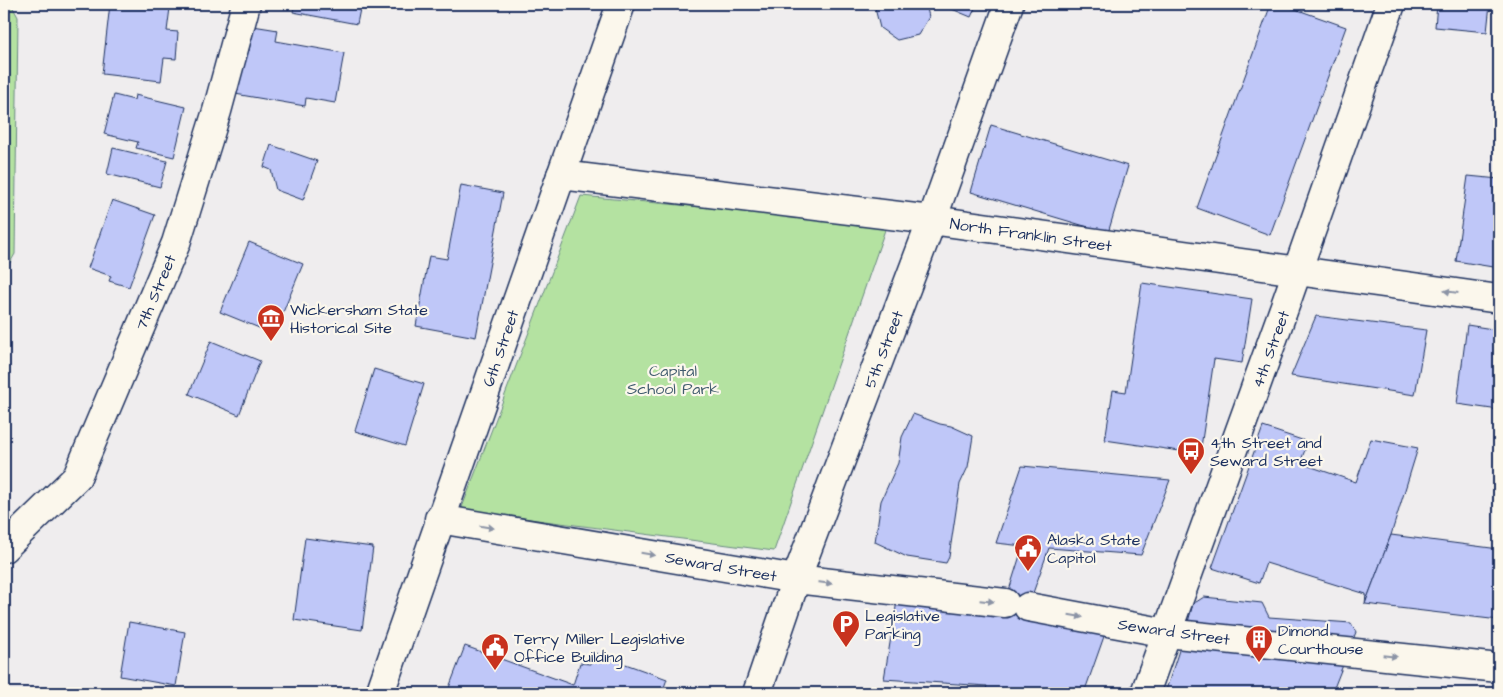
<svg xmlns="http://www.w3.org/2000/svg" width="1503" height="697" viewBox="0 0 1503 697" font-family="'Architects Daughter',sans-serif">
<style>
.green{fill:#b4e2a1;stroke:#688880}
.building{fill:#bfc7f8;stroke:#1b2f5e}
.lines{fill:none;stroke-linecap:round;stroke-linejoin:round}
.street-casing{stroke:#1b2f5e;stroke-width:31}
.secondary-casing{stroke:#1b2f5e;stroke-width:31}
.street{stroke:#fbf7ec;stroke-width:28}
.secondary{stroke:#fbf7ec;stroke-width:28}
.oneway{fill:#8b93a5}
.labels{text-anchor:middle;stroke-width:4.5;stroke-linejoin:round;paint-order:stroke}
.street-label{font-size:16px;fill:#1b2f5e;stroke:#fbf7ec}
.poi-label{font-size:16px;fill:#1b2f5e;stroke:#fbf7ec;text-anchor:start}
.park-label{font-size:16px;fill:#415c6f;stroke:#fbf7ec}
</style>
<rect width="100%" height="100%" fill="#efedee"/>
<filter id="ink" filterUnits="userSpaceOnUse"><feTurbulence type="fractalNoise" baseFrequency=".02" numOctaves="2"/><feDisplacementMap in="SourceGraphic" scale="10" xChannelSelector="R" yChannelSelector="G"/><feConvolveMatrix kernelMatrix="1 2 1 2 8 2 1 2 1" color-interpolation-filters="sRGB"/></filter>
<g filter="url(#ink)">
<g class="green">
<path d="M4 4H11L18 17 15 254 4 273Z"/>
<path d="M581 196 887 224 774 551 461 510Z"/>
<path d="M1407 686 1462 693H1404Z"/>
</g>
<g class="building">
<path d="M110 4H134L170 8 167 31 178 32 176 59 164 58 161 81 102 74Z"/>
<path d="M295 4H361L357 24 293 12Z"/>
<path d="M878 4H926L929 17 918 35 897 40 880 28 875 8Z"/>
<path d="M940 4H977L971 17Z"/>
<path d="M1271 4H1281L1346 27 1270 235 1197 208Z"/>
<path d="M1437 4H1490L1487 32 1435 27Z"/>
<path d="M253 26 278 30 276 41 344 53 335 103 306 98 305 106 235 94 243 49 249 51Z"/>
<path d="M114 95 134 100 135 95 186 107 174 157 136 148 138 142 104 134Z"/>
<path d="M991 125 1128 166 1108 233 971 192Z"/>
<path d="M271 145 317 161 303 200 276 190 271 170 264 167Z"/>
<path d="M113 148 167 161 160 187 107 174Z"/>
<path d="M1468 176 1499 179V268L1456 261Z"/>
<path d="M461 185 503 193 476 337 416 326 429 256 447 259Z"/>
<path d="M112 200 155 215 129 287 109 281 111 276 88 268Z"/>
<path d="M249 242 303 264 274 334 220 312Z"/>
<path d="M1142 283 1252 299 1242 363 1214 359 1200 454 1105 440 1113 390 1126 392Z"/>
<path d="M1316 316 1426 330 1415 395 1291 376Z"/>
<path d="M1467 325 1499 330V410L1457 404Z"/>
<path d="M211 341 260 361 239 415 189 394Z"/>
<path d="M374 369 424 384 405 446 355 431Z"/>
<path d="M913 414 940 424 951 426 973 436 968 467 960 484 949 557 946 563 907 557 875 542 881 501 898 463 902 437Z"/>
<path d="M1263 427 1308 442 1300 463 1356 482 1371 439 1418 448 1391 535 1365 604 1366 594 1266 563 1259 583 1212 568Z"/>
<path d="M1022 466 1170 480 1141 555 1049 548 1028 607 1107 628 1084 693H985L987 686 884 679 899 589 1005 603 1023 546 996 543Z"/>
<path d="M1391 535 1499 549V620L1365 604Z"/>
<path d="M305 538 373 547 362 630 294 620Z"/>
<path d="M1204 597 1262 603 1269 617 1351 623 1356 632 1332 693H1165L1186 629 1193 604Z"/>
<path d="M129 622 185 632 176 686 120 676Z"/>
<path d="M465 646 573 685 580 663 590 664 595 653 667 679 662 693H447Z"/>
</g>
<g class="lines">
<g class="street-casing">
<g id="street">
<path d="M561 175 932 220 1499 299"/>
<path d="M439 519 796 579 1005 603"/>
<path d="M1028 607 1167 633 1499 668"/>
<path d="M380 693 621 4"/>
<path d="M757 693 796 579 932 220 1009 4"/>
<path d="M1145 693 1287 300 1391 4"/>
</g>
</g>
<g class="secondary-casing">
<path id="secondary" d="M4 548 77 477 176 243 217 111 246 4"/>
</g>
<use href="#street" class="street"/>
<use href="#secondary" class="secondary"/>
</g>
<defs><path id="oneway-solid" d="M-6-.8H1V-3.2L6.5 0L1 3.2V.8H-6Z" transform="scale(1.25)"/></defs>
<g class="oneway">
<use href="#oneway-solid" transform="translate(1451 292) rotate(-172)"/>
<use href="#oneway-solid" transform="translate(487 527) rotate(9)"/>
<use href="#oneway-solid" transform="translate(648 554) rotate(9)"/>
<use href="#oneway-solid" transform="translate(825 583) rotate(7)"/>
<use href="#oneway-solid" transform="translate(987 601) rotate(6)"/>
<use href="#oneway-solid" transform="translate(1076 616) rotate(10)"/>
<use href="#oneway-solid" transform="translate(1390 656) rotate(6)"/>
</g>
</g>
<defs>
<g id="museum-pin" transform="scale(1.4375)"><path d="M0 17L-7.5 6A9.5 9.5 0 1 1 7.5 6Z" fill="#c8321e" stroke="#fbf7ec"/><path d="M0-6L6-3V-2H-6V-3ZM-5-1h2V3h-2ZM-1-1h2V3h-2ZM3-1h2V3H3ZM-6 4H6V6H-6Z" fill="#fff"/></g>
<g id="bus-pin" transform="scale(1.4375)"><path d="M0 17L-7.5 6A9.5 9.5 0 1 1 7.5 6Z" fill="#c8321e" stroke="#fbf7ec"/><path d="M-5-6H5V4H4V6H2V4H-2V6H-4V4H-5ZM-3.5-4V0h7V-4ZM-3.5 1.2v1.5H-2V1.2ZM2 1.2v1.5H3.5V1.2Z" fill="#fff"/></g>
<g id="civic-pin" transform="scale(1.4375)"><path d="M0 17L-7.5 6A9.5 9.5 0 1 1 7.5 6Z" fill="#c8321e" stroke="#fbf7ec"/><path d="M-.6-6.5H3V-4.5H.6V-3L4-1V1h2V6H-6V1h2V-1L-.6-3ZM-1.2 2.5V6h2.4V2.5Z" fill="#fff"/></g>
<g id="parking-pin" transform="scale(1.4375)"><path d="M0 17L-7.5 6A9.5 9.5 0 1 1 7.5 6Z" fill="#c8321e" stroke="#fbf7ec"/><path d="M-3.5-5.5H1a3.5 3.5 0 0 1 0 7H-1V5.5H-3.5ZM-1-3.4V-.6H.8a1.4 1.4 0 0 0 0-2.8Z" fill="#fff"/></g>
<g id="building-pin" transform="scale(1.4375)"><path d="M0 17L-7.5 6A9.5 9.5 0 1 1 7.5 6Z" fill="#c8321e" stroke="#fbf7ec"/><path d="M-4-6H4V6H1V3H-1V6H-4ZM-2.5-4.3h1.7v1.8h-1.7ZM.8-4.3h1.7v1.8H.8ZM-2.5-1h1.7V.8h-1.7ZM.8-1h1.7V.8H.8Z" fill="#fff"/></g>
</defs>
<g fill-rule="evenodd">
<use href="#museum-pin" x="271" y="318"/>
<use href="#bus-pin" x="1191" y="451"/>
<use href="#civic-pin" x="1028" y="548"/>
<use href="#parking-pin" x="846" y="624"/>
<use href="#building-pin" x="1259" y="639"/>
<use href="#civic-pin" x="495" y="647"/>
</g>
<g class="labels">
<g class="street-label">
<text transform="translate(1031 234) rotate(8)" y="6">North Franklin Street</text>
<text transform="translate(155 292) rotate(-67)" y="6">7th Street</text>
<text transform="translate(500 348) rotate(-71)" y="6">6th Street</text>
<text transform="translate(883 349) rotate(-69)" y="6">5th Street</text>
<text transform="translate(1270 349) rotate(-70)" y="6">4th Street</text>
<text transform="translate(721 566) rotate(10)" y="6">Seward Street</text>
<text transform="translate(1174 631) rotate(8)" y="6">Seward Street</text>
</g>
<g class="poi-label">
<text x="290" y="315">Wickersham State<tspan x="290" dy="18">Historical Site</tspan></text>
<text x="1210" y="448">4th Street and<tspan x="1210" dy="18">Seward Street</tspan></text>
<text x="1047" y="545">Alaska State<tspan x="1047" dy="18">Capitol</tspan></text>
<text x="865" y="621">Legislative<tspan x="865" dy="18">Parking</tspan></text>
<text x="1278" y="636">Dimond<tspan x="1278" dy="18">Courthouse</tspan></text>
<text x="514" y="644">Terry Miller Legislative<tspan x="514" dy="18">Office Building</tspan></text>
</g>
<g class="park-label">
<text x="673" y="376">Capital<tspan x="673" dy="18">School Park</tspan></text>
</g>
</g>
<rect width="1503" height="697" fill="none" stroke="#fbf7ec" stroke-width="20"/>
<rect x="10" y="10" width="1483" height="677" fill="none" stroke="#1b2f5e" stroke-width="2" filter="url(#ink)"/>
</svg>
